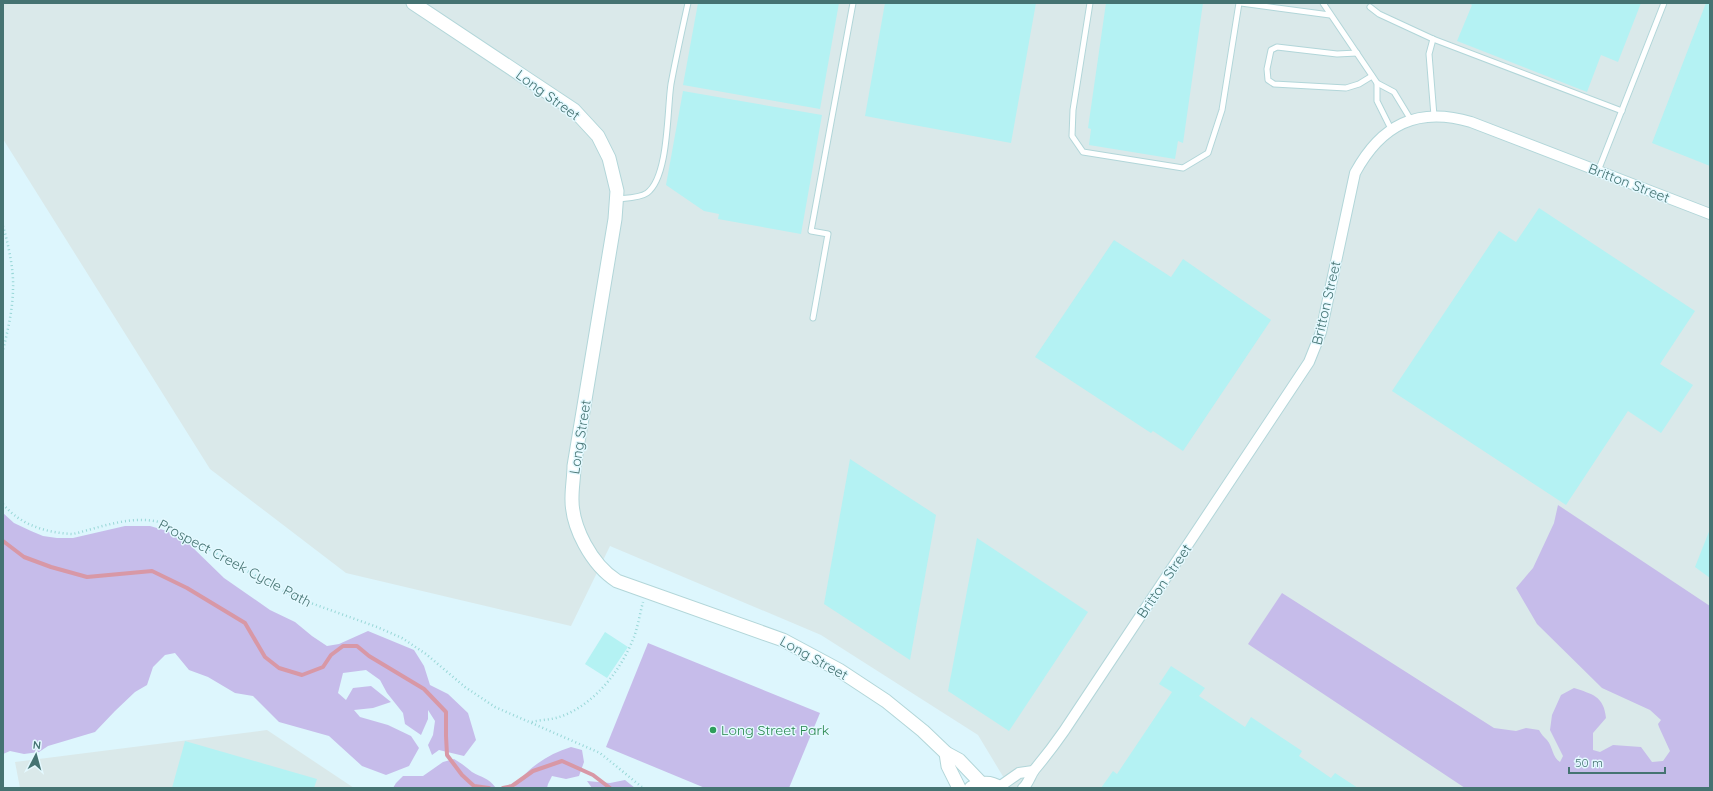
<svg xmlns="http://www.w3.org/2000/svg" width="1713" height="791" viewBox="0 0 1713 791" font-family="Quicksand,sans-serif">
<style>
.industrial{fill:#dae9ea}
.green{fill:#c6bcea}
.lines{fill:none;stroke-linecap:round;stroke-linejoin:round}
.stream{stroke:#d898a6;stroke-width:4}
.building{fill:#b4f2f3}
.service-casing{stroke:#b2d6d9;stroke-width:7}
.minor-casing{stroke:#b2d6d9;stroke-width:12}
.tertiary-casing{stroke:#b2d6d9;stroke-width:15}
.path{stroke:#98d7d7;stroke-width:2.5;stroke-dasharray:1 3;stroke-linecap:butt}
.service{stroke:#fff;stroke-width:5}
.minor{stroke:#fff;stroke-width:10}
.tertiary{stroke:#fff;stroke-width:13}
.leisure-dot{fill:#2e9e5b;stroke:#e4f9ff;stroke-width:1.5}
.labels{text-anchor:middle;stroke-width:3;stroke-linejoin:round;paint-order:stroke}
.street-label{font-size:14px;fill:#457372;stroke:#e4f9ff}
.leisure-label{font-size:14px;fill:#27864d;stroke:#e4f9ff;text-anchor:start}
</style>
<rect width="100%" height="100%" fill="#ddf6fd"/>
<g class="industrial">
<path d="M3 3H1710V788H1010L978 735 821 635 610 546 571 626 346 573 210 469 3 139Z"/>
<path d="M267 730 354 788H20L15 762Z"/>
</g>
<g class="green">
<path d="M1558 505 1710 606V788H1465L1248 644 1282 593 1494 728 1516 731 1526 728 1539 730C1541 734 1544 737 1547 740 1553 747 1552 757 1560 762L1563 756 1550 730 1552 715 1561 695 1574 688C1592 694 1604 696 1606 718L1593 733V750L1600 752 1613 745 1641 747 1652 762 1663 761 1670 751 1659 727 1658 724 1661 720 1650 710 1602 688 1537 624 1516 588 1533 568 1554 523Z"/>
<path d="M3 513 14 523 31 531 43 536 57 538H73L125 526H150L167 531 188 543 224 578 270 610 295 622 312 636 327 646 339 644 368 631 414 650 424 666 430 685 448 694 468 713 476 740 464 756 439 750 432 755 428 745 433 735 435 721 428 710V719L421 735 405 724 403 713 387 693 380 680 366 670 343 673 338 693 346 700 353 688 371 686 391 702 373 708 354 710 360 717 388 725 411 736 419 748 409 766 386 775 362 766 329 736 279 722 253 696 235 693 208 677 189 670 175 653 165 655 153 667 147 685 135 692 115 711 95 732 48 746 39 752 24 754 10 751 3 754Z"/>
<path d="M648 643 820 713 789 788H705L606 747Z"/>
<path d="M571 747 582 750 584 762 579 776 566 779 552 776 548 784 547 788H514C527 768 548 754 571 747Z"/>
<path d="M454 759C461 763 466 767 472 772 482 778 488 777 496 788H393L396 783 403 776H423L443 762Z"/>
<path d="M625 780 635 788H592L587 781 610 783Z"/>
</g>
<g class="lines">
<g class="stream">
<path d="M3 541 24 557 51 567 87 577 152 571 187 588 245 623 265 657 279 668 302 675 323 667 331 655 343 646H357L369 656 424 689 446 712V736L447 755 462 775 474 786 489 788"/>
<path d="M503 788 512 786 533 771 562 761 593 775 610 788"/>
</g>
</g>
<g class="building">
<path d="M698 3H839L820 109 683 85Z"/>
<path d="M885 3H1036L1011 143 865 116Z"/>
<path d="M1106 3H1203L1183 143 1178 141 1175 159 1089 145 1091 129 1088 128Z"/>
<path d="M1468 3H1641L1618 62 1601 55 1587 92 1457 41 1472 5Z"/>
<path d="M1706 3H1710V166L1652 143Z"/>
<path d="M683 91 822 115 801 234 718 219 719 214 704 211 666 185Z"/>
<path d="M1539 208 1695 311 1660 364 1693 385 1661 433 1628 411 1566 505 1392 391 1499 231 1516 242Z"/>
<path d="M1114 240 1171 277 1183 259 1271 320 1183 451 1153 431 1151 433 1035 357Z"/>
<path d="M850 459 936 515 910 660 824 604Z"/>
<path d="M1710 529V578L1695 567Z"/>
<path d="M977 538 1088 612 1009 731 948 691Z"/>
<path d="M605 632 628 647 607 678 585 664Z"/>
<path d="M1171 666 1205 688 1199 696 1245 727 1251 717 1302 751 1299 756 1331 778 1335 773 1358 788H1101L1113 771 1117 774 1172 692 1159 684Z"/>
<path d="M185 741 317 779 314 788H172Z"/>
</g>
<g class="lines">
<g class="service-casing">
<g id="service">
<path d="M1090 3 1073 110 1072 136 1083 152 1183 168 1208 153 1222 110 1239 3"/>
<path d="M1241 3 1330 15"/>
<path d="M1323 3 1377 83 1394 92 1411 120"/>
<path d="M1370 7 1379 14 1433 39 1622 111"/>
<path d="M1433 39 1429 54 1434 116"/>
<path d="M1357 53 1337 54 1277 47 1271 50 1267 69 1268 80 1274 84 1346 88 1359 84 1372 76"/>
<path d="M1377 83V101L1391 129"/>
<path d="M1598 171 1664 3"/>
<path d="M617 199C626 198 640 198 647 193 669 177 667 109 671 84 676 57 682 30 688 3"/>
<path d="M813 318 828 234 811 231 853 3"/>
</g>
</g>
<g class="minor-casing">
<g id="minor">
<path d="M999 787 1019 773 1033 771"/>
<path d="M1023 788C1029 783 1030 775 1035 769 1045 757 1055 744 1064 731L1309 362 1321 332 1355 173C1381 125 1417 106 1471 122L1710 214"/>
</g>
</g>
<g class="tertiary-casing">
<g id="tertiary">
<path d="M413 3 574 110 598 136 609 158 617 191 615 219 574 466C574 476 572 487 572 497 571 527 592 565 617 581L783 640 839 670 886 701 923 731 946 753 959 760 981 783"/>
<path d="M946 753 948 766 959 788"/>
<path d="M971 788C981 782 991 782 1000 788"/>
</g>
</g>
<g class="path">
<path d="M3 226C8 243 14 270 13 288 13 308 8 330 3 350"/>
<path d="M3 504C20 525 47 533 73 534 102 527 133 514 163 523L270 584 297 598 377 627 402 638 426 654 465 687 495 707 600 753 643 788"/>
<path d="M532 722C539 720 548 720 556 718 592 708 621 671 634 637 638 626 640 613 643 602"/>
</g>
<use href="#service" class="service"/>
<use href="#minor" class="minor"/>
<use href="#tertiary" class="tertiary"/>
</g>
<circle class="leisure-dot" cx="713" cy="730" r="4"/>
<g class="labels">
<g class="street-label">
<text transform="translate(548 95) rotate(36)" y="5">Long Street</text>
<text transform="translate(1629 183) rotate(21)" y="5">Britton Street</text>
<text transform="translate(1326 303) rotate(-77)" y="5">Britton Street</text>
<text transform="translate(580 437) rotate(-81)" y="5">Long Street</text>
<text transform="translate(235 563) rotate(28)" y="5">Prospect Creek Cycle Path</text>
<text transform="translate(1164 581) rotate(-56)" y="5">Britton Street</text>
<text transform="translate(814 658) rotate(29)" y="5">Long Street</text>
</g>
<g class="leisure-label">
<text x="721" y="735">Long Street Park</text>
</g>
</g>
<rect width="1713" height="791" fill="none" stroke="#457372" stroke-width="8"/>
<g transform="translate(36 755) rotate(6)" stroke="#e4f9ff" stroke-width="3" paint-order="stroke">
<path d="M0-3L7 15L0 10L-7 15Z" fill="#457372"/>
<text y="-6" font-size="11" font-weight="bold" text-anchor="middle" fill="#457372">N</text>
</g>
<path d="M1569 767v6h96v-6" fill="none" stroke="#457372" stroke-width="2"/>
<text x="1575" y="767" font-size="12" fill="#457372" stroke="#e4f9ff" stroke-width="3" paint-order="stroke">50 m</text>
</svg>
